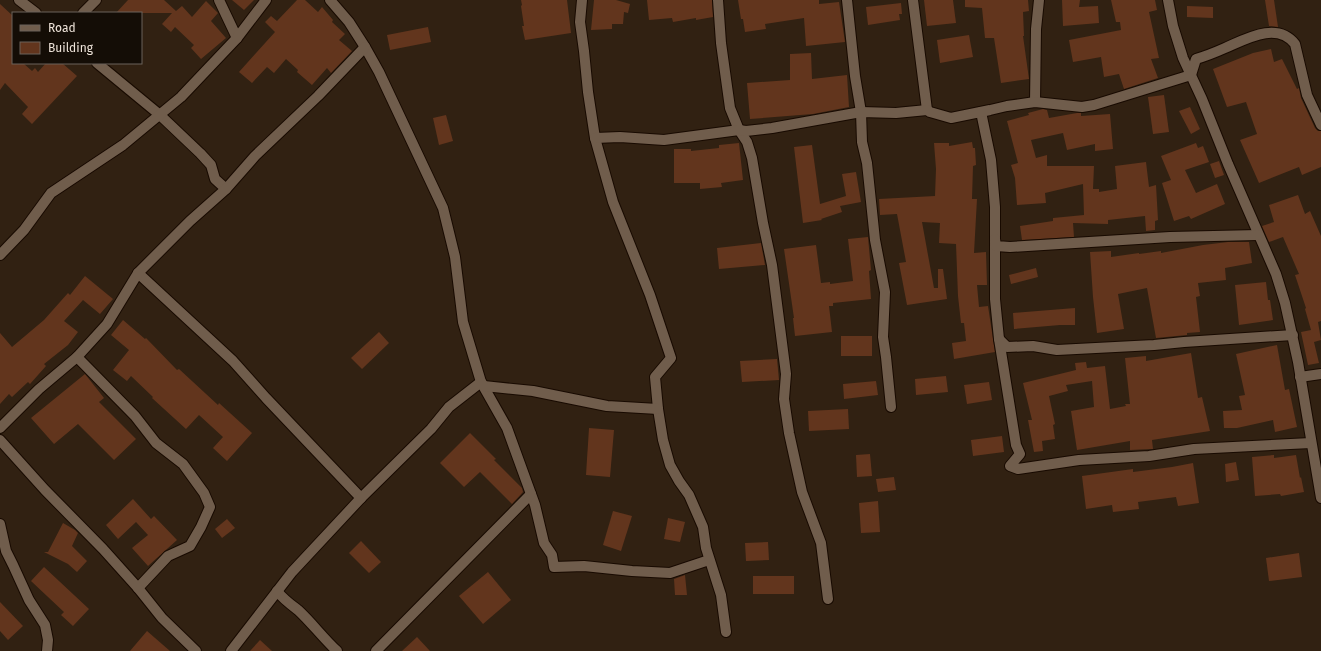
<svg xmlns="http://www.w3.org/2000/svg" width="1321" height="651" viewBox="0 0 1321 651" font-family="'Fira Sans',sans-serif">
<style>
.building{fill:#62351d}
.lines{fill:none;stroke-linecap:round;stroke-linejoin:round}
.minor-casing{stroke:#180a00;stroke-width:12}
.minor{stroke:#705d4c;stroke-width:10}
</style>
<rect width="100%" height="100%" fill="#312112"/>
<g class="building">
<path d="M128 0H164L176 11 182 6 192 17 206 1 218 13 211 21 226 38 201 59 191 48 194 45 175 27 171 32 162 24 172 13H116Z"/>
<path d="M232 0H254L244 10Z"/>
<path d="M297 0H305L318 12 322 7 333 20 332 22 345 34 339 40 352 51 331 73 327 68 312 85 297 72 298 70 286 59 274 73 267 67 252 83 239 72 275 32 265 22 271 16 277 21Z"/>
<path d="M521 0H567L571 33 525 40 522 26H524L521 6 522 5Z"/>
<path d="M594 0H616L630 4 628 13 624 12 623 24H612V29L591 30Z"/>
<path d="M647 0H712L713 17 696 20V18L673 22 672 18 649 20Z"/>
<path d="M738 0H819V4L839 2 845 42 806 46 804 18 765 24 766 29 745 32 743 19H741Z"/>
<path d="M924 0H953L956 23 927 26Z"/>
<path d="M965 0H1028L1029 11 1023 12 1024 36H1023L1029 79 1001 83 994 38H985L982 8 965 7Z"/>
<path d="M1062 0H1080L1079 7 1098 6 1099 23 1063 26Z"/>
<path d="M1111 0H1155L1157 10 1149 12 1159 58 1151 59 1158 78 1124 89 1119 74 1104 77 1101 57 1073 62 1069 40 1121 30 1120 22H1116Z"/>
<path d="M1265 0H1274L1278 27 1269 26Z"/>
<path d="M901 3 902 14H899L900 20 868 25 866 7Z"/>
<path d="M0 4 13 16V63H23L32 71 35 68 38 72 46 63H62L77 76 32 124 22 114 28 107 5 83 0 90Z"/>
<path d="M1187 6 1213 7V18L1187 17Z"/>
<path d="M428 27 431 42 390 50 387 35Z"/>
<path d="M969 35 973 57 940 63 937 40Z"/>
<path d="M1271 49 1274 62 1282 59 1297 89 1299 88 1301 98 1315 128 1318 131H1321V167L1302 175 1299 167 1259 183 1240 140 1257 134 1246 102 1227 107 1213 69 1253 53Z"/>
<path d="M811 53 812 79 847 75 849 107 813 114 750 119 747 83 790 80V54Z"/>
<path d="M1164 95 1169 132 1153 134 1148 97Z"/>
<path d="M1190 107 1200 129 1191 134 1179 111Z"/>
<path d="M1043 109 1047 110 1049 118 1077 113H1081V116L1110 114 1113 149 1095 151V144L1067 150 1063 133 1031 140 1036 158 1047 155V166H1094L1093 189H1099V192L1117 189 1115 166 1146 162 1149 187 1156 185 1158 220 1155 221V230L1146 231 1145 216 1108 220V224L1073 223 1074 237 1022 240 1020 226 1053 221V218L1084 215 1083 184 1045 193 1046 203 1017 205 1015 178 1011 165 1018 163 1007 121 1029 115 1028 113Z"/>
<path d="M446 115 453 141 439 145 433 118Z"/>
<path d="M972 142 973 148H975L976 165 973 166 972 199H977L974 253 986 252 987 285H977L979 307 988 306 995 352 954 359 952 343 966 341 964 323H961L958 296 956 244 939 243 940 223 922 222 934 288H938V269H943L947 299 907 305 899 263 906 262 897 214 880 215 879 199 935 196 936 169 934 143H949V146Z"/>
<path d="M739 143 743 180 721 183 722 187 700 189V183H674V149H691V151L719 148V145Z"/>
<path d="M1196 143 1198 148 1203 146 1209 162 1185 170 1196 193 1217 184 1225 204 1191 219 1189 216 1174 221 1162 183 1171 180 1161 156Z"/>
<path d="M812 145 820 204 846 196 842 174 856 172 861 202 840 206 842 212 821 219 822 220 803 223 794 147Z"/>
<path d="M1219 161 1224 175 1215 178 1210 164Z"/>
<path d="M1298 195 1305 214 1310 211 1321 236V321L1318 322 1321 340 1314 342 1319 363 1308 365 1301 332 1311 330 1305 309 1306 308 1295 275 1299 274 1283 237 1269 242 1262 226 1274 222 1269 205Z"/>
<path d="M868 237 871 270 869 271 871 299 833 303V306H829L832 332 795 336 793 318H794L784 249 816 245 821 283 830 282V284L853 281 848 239Z"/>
<path d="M1228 242H1249L1252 263 1225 268 1226 280 1198 283 1200 296 1196 297 1200 332 1187 333V335L1156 338 1147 288 1118 294 1124 329 1097 333 1093 297 1090 252 1111 251V257L1139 253V254L1161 251V253L1203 245Z"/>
<path d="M761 243 765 265 719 269 717 248Z"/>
<path d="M1036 268 1038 277 1011 284 1009 275Z"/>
<path d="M85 276 113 299 100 314 83 300 64 321 78 332 68 345 44 364 46 366 30 384 28 382 12 397 9 394 0 404V333L12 347 44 320 68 293 70 295Z"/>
<path d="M1266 282 1268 300H1270L1273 320 1239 325 1235 285Z"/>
<path d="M1075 308V325H1060L1014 329 1013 313Z"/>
<path d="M123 320 145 339 146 338 177 370 179 369 218 405 219 403 252 433 227 461 213 448 223 437 199 415 186 429 152 398 153 397 131 376 127 381 113 370 129 350 111 335Z"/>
<path d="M379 332 389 343 362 369 351 358Z"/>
<rect x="841" y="336" width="31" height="20"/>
<path d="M1277 345 1285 390 1289 389 1297 427 1275 432 1273 420 1237 428H1224L1223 411 1242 410 1239 396 1245 395 1236 354Z"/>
<path d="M1191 353 1198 398 1202 397 1210 431 1152 440 1153 449H1151L1130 450V441L1077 450 1071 411 1094 407 1092 381 1066 385 1068 391 1049 396 1055 424 1053 425 1055 439 1042 441 1043 451 1034 452 1028 420H1032L1023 383 1076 370 1075 363 1086 362 1087 368 1105 366 1110 409 1126 406 1125 404H1130L1125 358 1146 356V361Z"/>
<path d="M777 359 779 380 742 382 740 361Z"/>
<path d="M85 374 104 398 99 402 136 439 114 460 78 424 54 444 31 418Z"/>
<path d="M946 376 948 392 916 395 915 379Z"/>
<path d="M876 381 878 395 844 399 843 384Z"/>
<path d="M989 382 992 400 967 404 964 385Z"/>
<path d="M848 409 849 429 809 431 808 411Z"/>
<path d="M589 428 614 430 610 477 586 475Z"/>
<path d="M470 433 496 459 494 460 522 488 523 492 512 504 480 472 464 487 440 463Z"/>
<path d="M1002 436 1004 452 973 456 971 440Z"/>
<path d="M870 454 872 476 857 477 856 455Z"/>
<path d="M1274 455V458L1296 455 1300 478 1301 477 1304 492 1281 496 1280 494 1255 496 1252 457Z"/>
<path d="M1236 462 1239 480 1226 482 1225 464Z"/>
<path d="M1193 463 1199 503 1178 506 1176 497 1138 502 1139 509 1113 512 1112 505 1086 509 1082 476 1133 469V472L1172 467Z"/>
<path d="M894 477 896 490 878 492 876 479Z"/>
<path d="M133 499 151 519 154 516 177 540 148 566 132 548 148 535 136 522 118 539 106 525Z"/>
<path d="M878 501 880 532 861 533 859 503Z"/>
<path d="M613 511 632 516 621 551 603 545Z"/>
<path d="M668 518 685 522 680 542 664 539Z"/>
<path d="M227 519 235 528 222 538 215 529Z"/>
<path d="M63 523 75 530 78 533 72 546 87 561 77 572 68 564 44 552H48Z"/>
<path d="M361 541 381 562 369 573 349 553Z"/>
<path d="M768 542 769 560 746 561 745 543Z"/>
<path d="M1299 553 1302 577 1269 581 1266 558Z"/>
<path d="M44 567 89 609 73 626 61 615 64 612 31 581Z"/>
<path d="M488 572 511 600 483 624 459 596Z"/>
<path d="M685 575 687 595H675L674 579Z"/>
<rect x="753" y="576" width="41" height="18"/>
<path d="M0 602 23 626 8 640 0 631Z"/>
<path d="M147 631 170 651H130Z"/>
<path d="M417 637 430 651H402Z"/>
<path d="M260 640 272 651H250Z"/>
</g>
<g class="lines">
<g class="minor-casing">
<g id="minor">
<path d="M19 0 36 13"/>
<path d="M219 0 237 38"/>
<path d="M330 0 349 22 365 47 379 72 443 208 455 257 463 322 481 382 507 428 535 505 544 543 552 555 554 567 584 566 632 571 670 573 709 560"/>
<path d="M582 0 580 22 584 51 588 92 595 138 613 202 650 295 671 358 655 377 658 409 663 440 670 465 679 481 689 495 703 527 706 548 721 595 726 632"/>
<path d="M718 0 721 43 730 108 739 130 747 142 752 158 763 223 772 265 786 374 784 399 789 433 802 492 821 543 828 599"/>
<path d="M847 0 855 76 861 112 862 142 867 163 875 240 885 292 883 337 886 357 891 407"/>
<path d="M913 0 927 110"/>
<path d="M1168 0 1173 26 1183 58 1202 99 1228 164 1276 274 1285 303 1298 362 1321 498"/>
<path d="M83 13 96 0"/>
<path d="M97 63 160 115 200 153 211 165 215 179 226 189"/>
<path d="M1035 102 1036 29 1039 0"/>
<path d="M981 112 991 160 995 207V299L999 339 1016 445 1020 454 1010 466 1018 469 1079 460 1149 456 1194 449 1311 443"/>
<path d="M595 138 620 137 664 140 739 130 746 131 772 128 861 112 896 113 927 110 930 112 951 118 990 110 1007 106 1035 102 1082 107 1094 105 1191 75 1196 59C1206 56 1216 52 1225 48 1246 39 1277 21 1295 44L1307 95 1321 125"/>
<path d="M995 239 996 246 1010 247 1170 237 1258 235"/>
<path d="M0 255 24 230 51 193 123 145 181 97 237 38 266 0"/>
<path d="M138 273 233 361 266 398 361 498"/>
<path d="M999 339 1007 347 1033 346 1057 350 1154 345 1184 342 1293 335"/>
<path d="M77 357 135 416 156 443 183 464 204 493 210 507 201 527 190 546 168 556 138 588"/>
<path d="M1300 377 1321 374"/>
<path d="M0 428 39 389 77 357 107 324 138 273 190 221 226 189 255 156 318 96 365 47"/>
<path d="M0 440 45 490 103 549 138 588 162 618 196 651"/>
<path d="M0 524 6 551 13 565 29 600 45 625 48 640 47 651"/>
<path d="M277 591C283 599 290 604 298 610 312 623 323 638 337 651"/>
<path d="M231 651 292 572 361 498 431 429 449 407 481 382 484 386 533 391 607 406 658 409"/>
<path d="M376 651 531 494"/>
</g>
</g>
<use href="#minor" class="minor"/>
</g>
<rect x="12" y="12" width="130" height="52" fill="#140d06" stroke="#6b635a"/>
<rect x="20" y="25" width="20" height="6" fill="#705d4c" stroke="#6b635a"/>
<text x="48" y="32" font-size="12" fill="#eee3d9">Road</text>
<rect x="20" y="42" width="20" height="12" fill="#62351d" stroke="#6b635a"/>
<text x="48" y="52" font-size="12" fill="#eee3d9">Building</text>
</svg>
